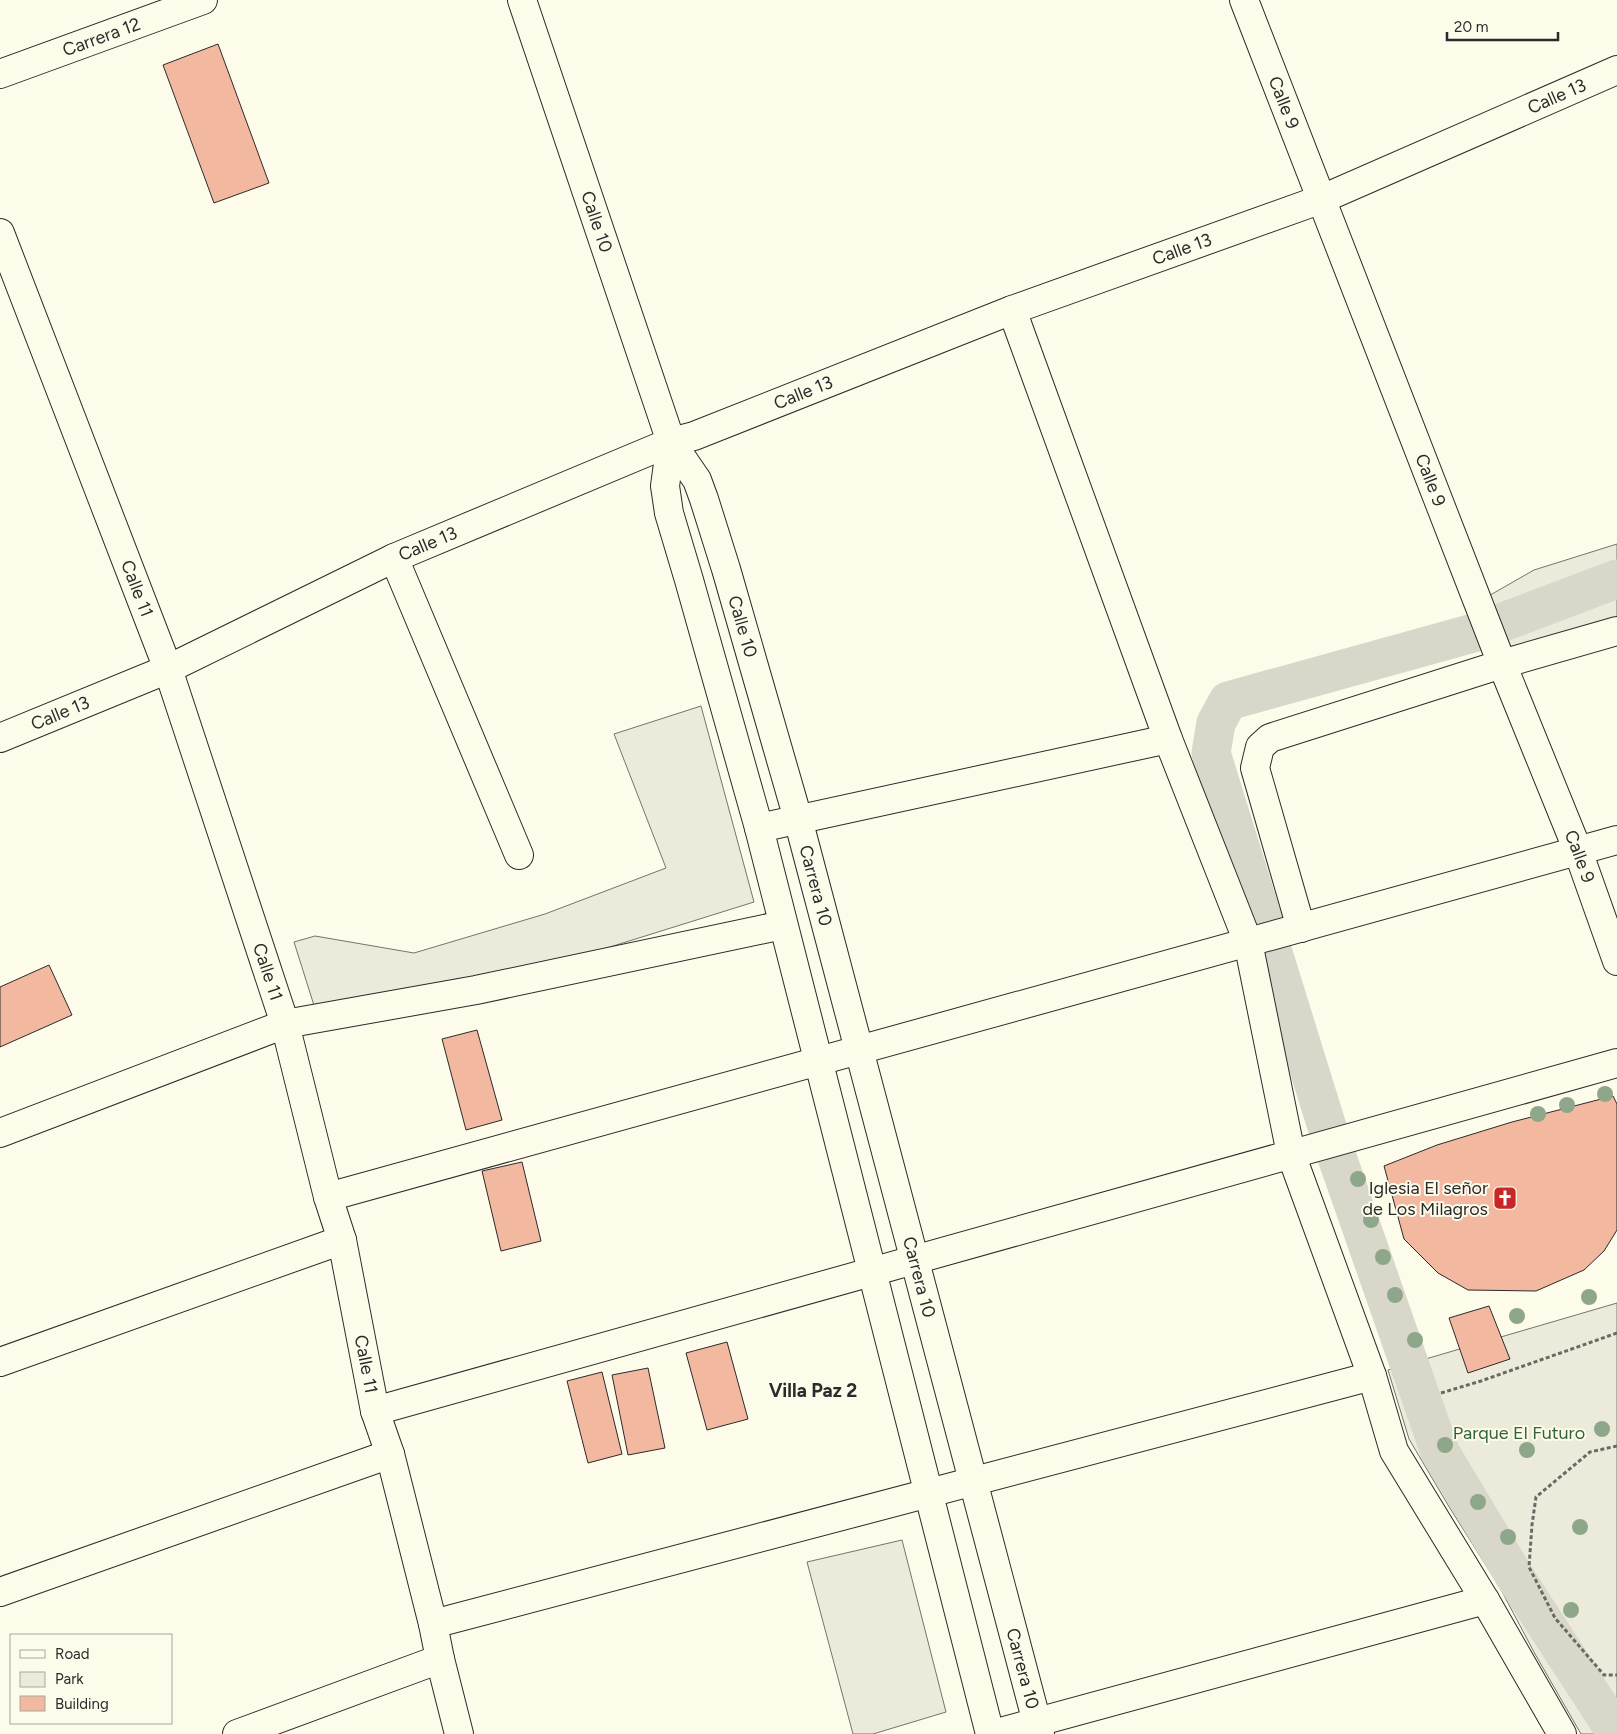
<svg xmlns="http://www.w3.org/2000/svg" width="1617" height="1734" viewBox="0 0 1617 1734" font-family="Figtree,sans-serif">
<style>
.green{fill:#ecebdb;stroke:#74746e}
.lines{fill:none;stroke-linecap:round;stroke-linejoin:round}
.canal{stroke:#d8d7c9;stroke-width:39}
.building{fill:#f2b8a0;stroke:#2b2b2b}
.minor-casing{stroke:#2b2b2b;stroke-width:30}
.path{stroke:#6a6964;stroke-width:3;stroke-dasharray:4 2.5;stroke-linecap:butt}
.minor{stroke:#fdfbea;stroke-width:28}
.tree{fill:#8ea78a}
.labels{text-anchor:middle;stroke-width:4;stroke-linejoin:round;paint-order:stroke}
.street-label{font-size:18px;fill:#2b2b2b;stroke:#fdfbea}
.poi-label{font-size:18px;fill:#2b2b2b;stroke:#fdfbea;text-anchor:end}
.park-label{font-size:18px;fill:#34623c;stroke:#fdfbea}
.neighbourhood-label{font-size:19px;font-weight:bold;fill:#2b2b2b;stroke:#fdfbea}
</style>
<rect width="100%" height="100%" fill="#fdfbea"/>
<g class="green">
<path d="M1617 544V617L1497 651 1501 617 1478 602 1534 570Z"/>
<path d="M701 706 754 902 517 976 317 1015 294 942 315 936 414 953 545 914 666 868 614 734Z"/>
<path d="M1617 1303V1734H1581L1535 1654 1499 1586 1448 1505 1409 1439 1388 1370Z"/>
<path d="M902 1540 946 1712 873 1734H853L807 1562Z"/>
</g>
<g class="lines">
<path class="canal" d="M1617 1734 1515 1577 1440 1452 1332 1143 1211 753 1216 723 1228 701 1477 632 1617 579"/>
</g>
<g class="building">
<path d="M218 44 269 183 214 203 163 65Z"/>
<path d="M49 965 72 1015 0 1047V987Z"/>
<path d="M477 1030 502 1120 466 1130 442 1039Z"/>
<path d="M1613 1096 1617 1104V1230L1604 1251 1584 1270 1536 1291 1468 1290 1438 1273 1404 1239 1384 1166 1437 1145 1512 1122Z"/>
<path d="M522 1162 541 1241 501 1251 482 1171Z"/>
<path d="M1489 1306 1510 1359 1468 1373 1449 1318Z"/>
<path d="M727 1342 748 1419 707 1430 686 1353Z"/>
<path d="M648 1368 665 1448 628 1455 612 1375Z"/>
<path d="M602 1372 622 1454 588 1463 567 1381Z"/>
</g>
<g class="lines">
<g class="minor-casing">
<g id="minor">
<path id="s1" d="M522 0 671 442 697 480 704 499 726 569 798 819 1040 1734"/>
<path id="s2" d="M1244 0 1502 664 1578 851 1617 961"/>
<path id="s3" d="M0 74 203 0"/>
<path id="s4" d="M0 233 168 669 285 1024 328 1197 342 1240 375 1411 390 1454 433 1624 440 1659 459 1734"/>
<path d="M1012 310 1168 739 1248 942 1291 1154 1372 1376 1394 1451 1485 1600 1562 1734"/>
<path d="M671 442 665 486 669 513 689 580 759 828 990 1734"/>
<path d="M394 558 519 855"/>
<path id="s5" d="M0 738 168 669 394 558 671 442 694 436 1012 310 1322 199 1617 70"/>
<path d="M759 828 1168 739"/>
<path d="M1301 928 1255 768 1260 747 1270 738 1502 664 1617 631"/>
<path d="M0 1133 285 1024 476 990 783 925"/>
<path d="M328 1197 1617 840"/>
<path d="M0 1362 342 1240"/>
<path d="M375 1411 1617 1063"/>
<path d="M0 1592 390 1454"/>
<path d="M433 1624 1372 1376"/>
<path d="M237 1734 440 1659"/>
<path d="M993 1734 1485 1600"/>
</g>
</g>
<g class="path">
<path d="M1441 1393 1481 1381 1617 1333"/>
<path d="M1617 1446 1590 1452 1536 1497 1532 1525 1529 1567 1555 1618 1604 1675H1617"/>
</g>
<use href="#minor" class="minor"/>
</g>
<g class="tree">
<circle cx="1605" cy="1094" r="8"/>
<circle cx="1567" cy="1105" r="8"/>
<circle cx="1538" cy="1114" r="8"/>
<circle cx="1358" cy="1179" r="8"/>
<circle cx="1371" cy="1220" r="8"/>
<circle cx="1383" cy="1257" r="8"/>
<circle cx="1395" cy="1295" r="8"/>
<circle cx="1589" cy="1297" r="8"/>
<circle cx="1517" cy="1316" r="8"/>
<circle cx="1415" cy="1340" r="8"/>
<circle cx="1602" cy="1429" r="8"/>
<circle cx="1445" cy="1445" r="8"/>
<circle cx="1527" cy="1450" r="8"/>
<circle cx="1478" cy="1502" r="8"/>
<circle cx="1580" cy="1527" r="8"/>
<circle cx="1508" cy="1537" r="8"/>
<circle cx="1571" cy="1610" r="8"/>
</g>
<defs>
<g id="church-square" transform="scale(1.25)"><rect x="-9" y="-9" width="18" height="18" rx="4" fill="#c62828" stroke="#fdfbea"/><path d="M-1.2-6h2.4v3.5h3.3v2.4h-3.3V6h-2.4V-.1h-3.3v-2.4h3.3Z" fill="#fff"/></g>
</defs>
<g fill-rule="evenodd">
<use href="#church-square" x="1505" y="1198"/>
</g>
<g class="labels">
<g class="street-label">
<text dy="6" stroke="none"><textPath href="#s3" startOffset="108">Carrera 12</textPath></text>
<text dy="6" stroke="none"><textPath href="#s5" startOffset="1685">Calle 13</textPath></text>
<text dy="6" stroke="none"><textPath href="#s2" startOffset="110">Calle 9</textPath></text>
<text dy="6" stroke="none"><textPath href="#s1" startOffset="234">Calle 10</textPath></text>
<text dy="6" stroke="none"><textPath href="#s5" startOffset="1280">Calle 13</textPath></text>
<text dy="6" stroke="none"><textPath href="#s5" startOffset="875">Calle 13</textPath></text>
<text dy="6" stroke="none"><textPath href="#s2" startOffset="515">Calle 9</textPath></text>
<text dy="6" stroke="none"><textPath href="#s5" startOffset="470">Calle 13</textPath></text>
<text dy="6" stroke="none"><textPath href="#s4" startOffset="381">Calle 11</textPath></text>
<text dy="6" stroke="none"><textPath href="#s1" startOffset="666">Calle 10</textPath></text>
<text dy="6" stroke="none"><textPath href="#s5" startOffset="65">Calle 13</textPath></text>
<text dy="6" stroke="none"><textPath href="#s2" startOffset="920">Calle 9</textPath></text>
<text dy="6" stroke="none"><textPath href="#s1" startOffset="935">Carrera 10</textPath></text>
<text dy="6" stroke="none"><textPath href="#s4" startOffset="786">Calle 11</textPath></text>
<text dy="6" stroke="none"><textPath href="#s1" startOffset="1340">Carrera 10</textPath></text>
<text dy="6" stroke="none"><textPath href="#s4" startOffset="1191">Calle 11</textPath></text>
<text dy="6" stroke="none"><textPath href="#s1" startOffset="1745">Carrera 10</textPath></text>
</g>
<g class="poi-label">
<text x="1488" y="1194">Iglesia El señor<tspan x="1488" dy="21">de Los Milagros</tspan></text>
</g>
<g class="park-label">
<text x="1519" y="1439">Parque El Futuro</text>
</g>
<g class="neighbourhood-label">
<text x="813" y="1397">Villa Paz 2</text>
</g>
</g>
<rect x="10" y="1634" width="162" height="90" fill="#fdfbea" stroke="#a9a89e"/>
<rect x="20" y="1650" width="25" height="8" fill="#fdfbea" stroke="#a9a89e"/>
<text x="55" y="1659" font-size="15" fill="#2b2b2b">Road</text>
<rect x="20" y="1672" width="25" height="15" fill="#ecebdb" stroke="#a9a89e"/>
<text x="55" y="1684" font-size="15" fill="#2b2b2b">Park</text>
<rect x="20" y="1696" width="25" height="15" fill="#f2b8a0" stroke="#a9a89e"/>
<text x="55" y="1709" font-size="15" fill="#2b2b2b">Building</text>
<path d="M1447 32v8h111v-8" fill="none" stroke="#2b2b2b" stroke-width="2.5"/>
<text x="1454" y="32" font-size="15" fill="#2b2b2b" stroke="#fdfbea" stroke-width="4" paint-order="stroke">20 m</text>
</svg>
